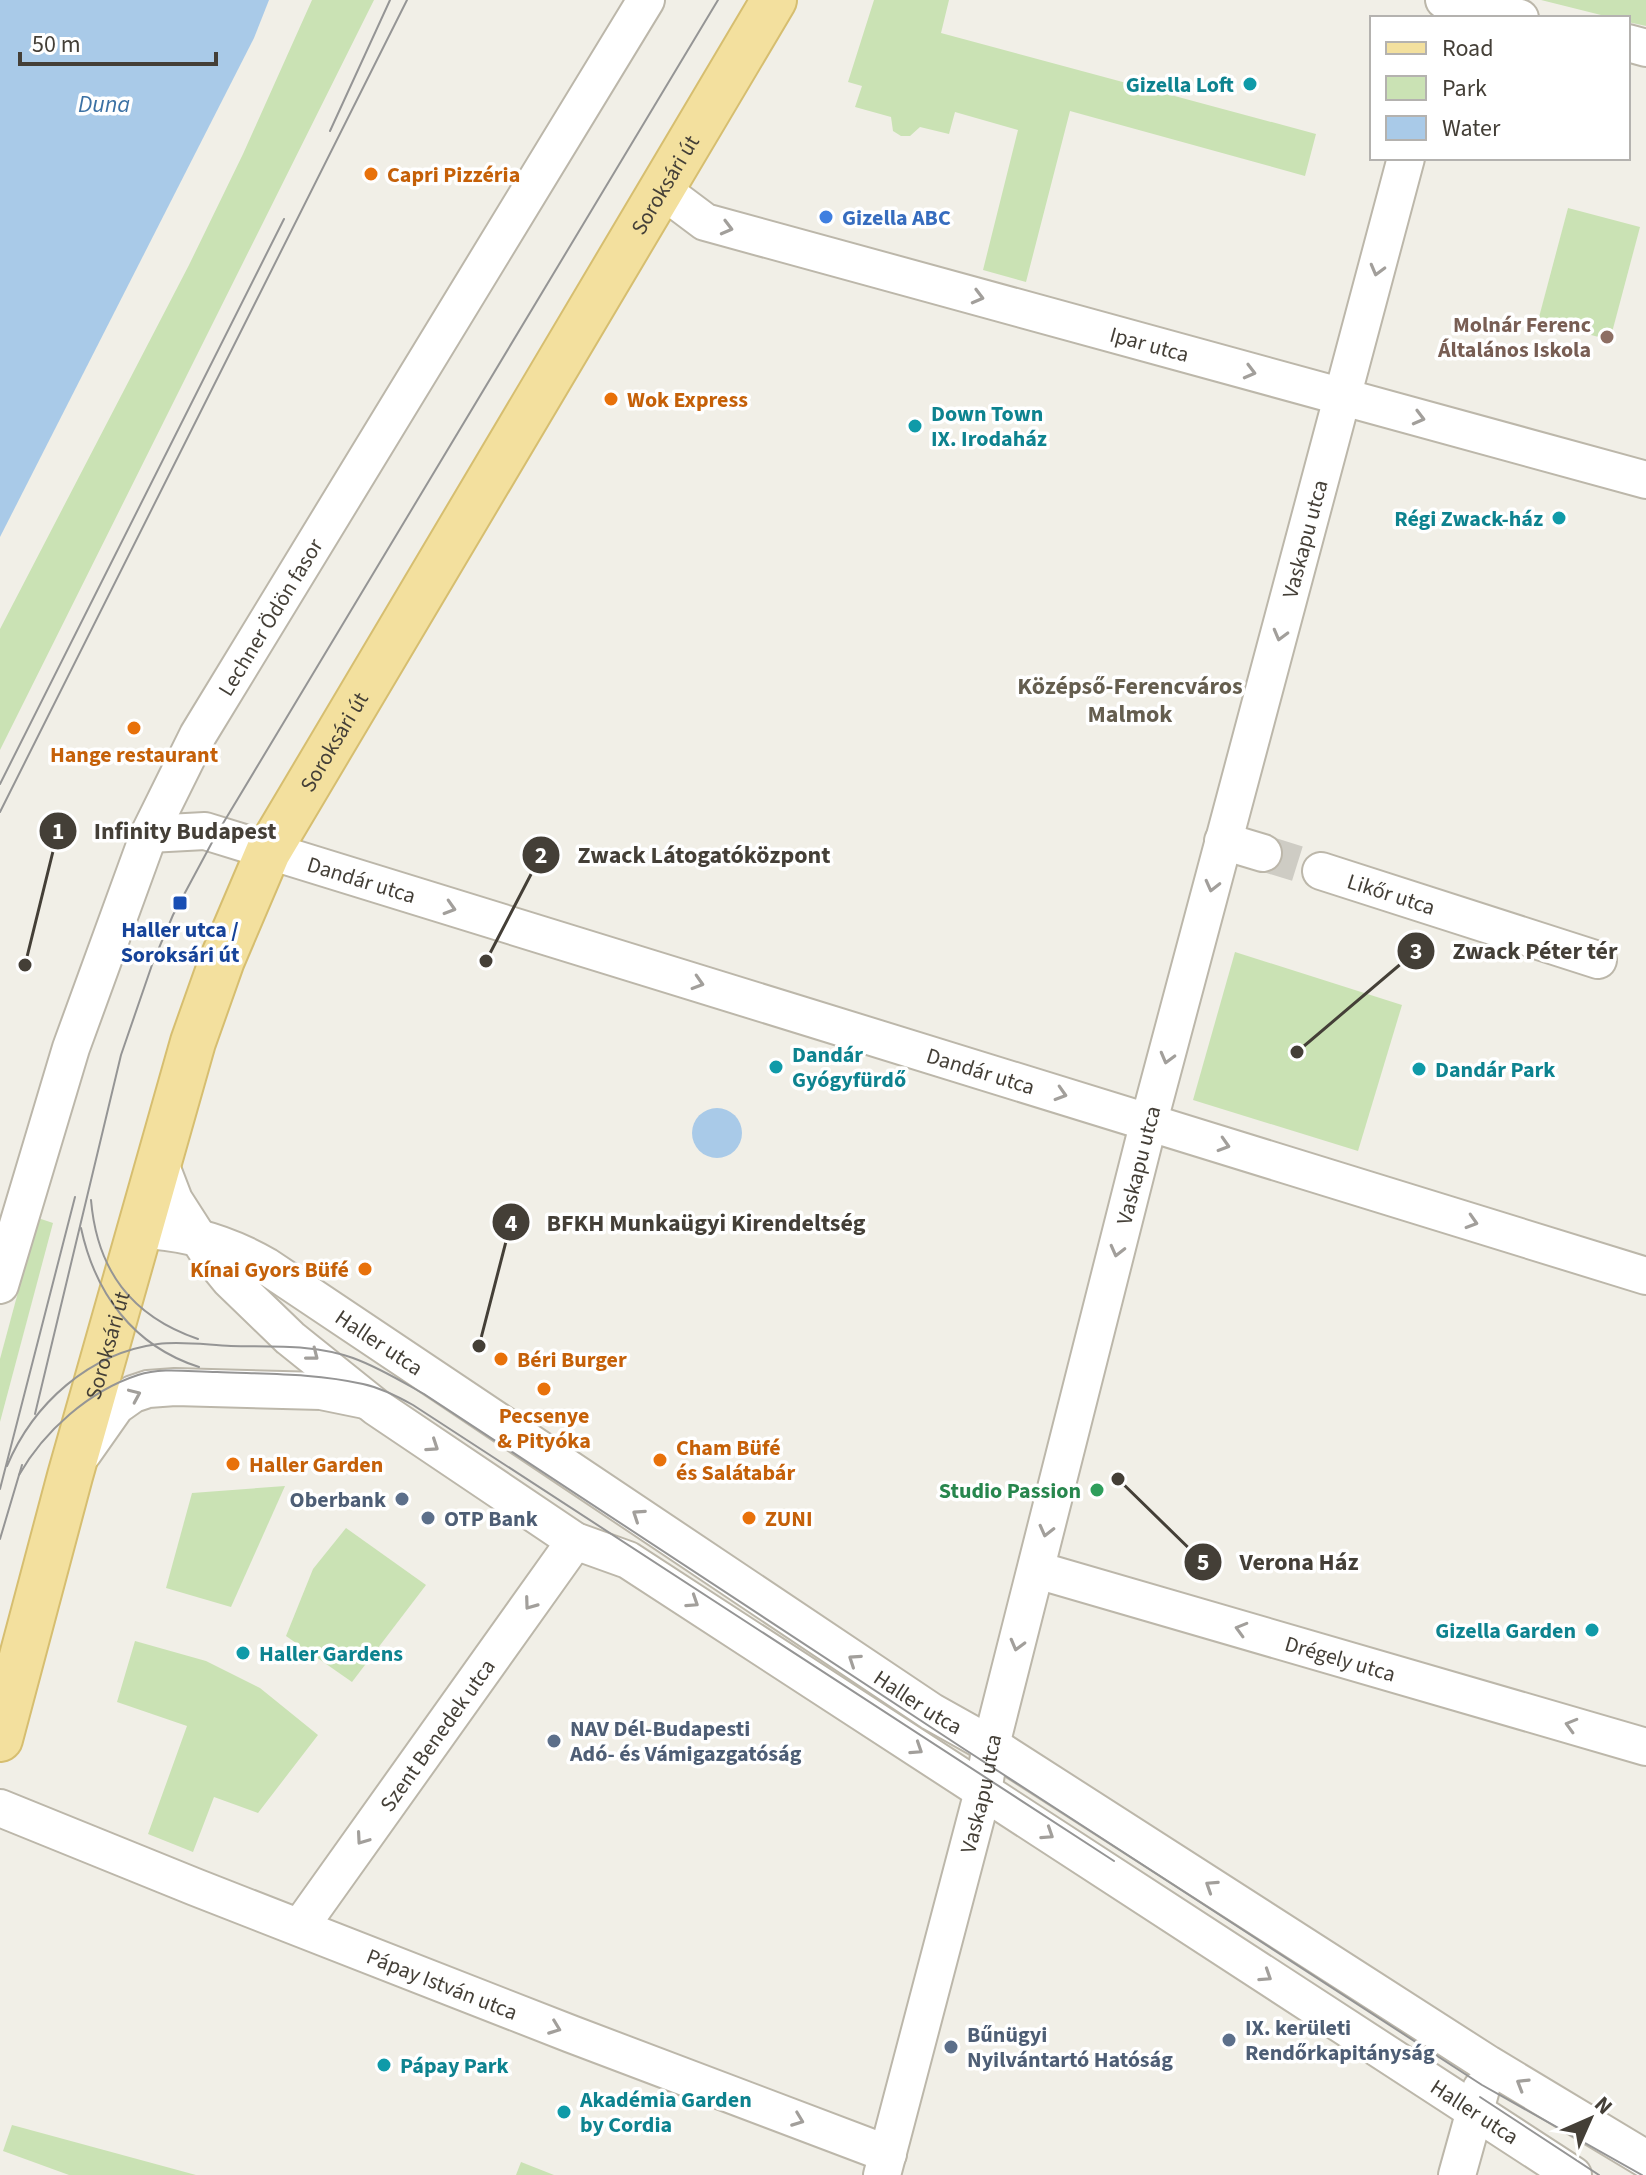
<svg xmlns="http://www.w3.org/2000/svg" width="1646" height="2175" viewBox="0 0 1646 2175" font-family="'Source Sans 3',sans-serif">
<style>
.green{fill:#cae2b4}
.water{fill:#a9cae8}
.lines{fill:none;stroke-linecap:round;stroke-linejoin:round}
.minor-tunnel{stroke:#ceccc4;stroke-width:36;stroke-dasharray:36 18;stroke-linecap:butt}
.minor-casing{stroke:#bcb7aa;stroke-width:40}
.major-casing{stroke:#d6be70;stroke-width:48}
.minor{stroke:#fff;stroke-width:36}
.major{stroke:#f3e09e;stroke-width:44}
.tram{stroke:#959595;stroke-width:2}
.oneway{stroke:#a29f9b}
.culture-dot{fill:#0f9aa8;stroke:#fff;stroke-width:3}
.food-dot{fill:#e8710a;stroke:#fff;stroke-width:3}
.shop-dot{fill:#3f7fe0;stroke:#fff;stroke-width:3}
.education-dot{fill:#8d6e63;stroke:#fff;stroke-width:3}
.transit-dot{fill:#1a4fb4;stroke:#fff;stroke-width:3}
.leisure-dot{fill:#2e9e5b;stroke:#fff;stroke-width:3}
.service-dot{fill:#5c6f8a;stroke:#fff;stroke-width:3}
.labels{text-anchor:middle;stroke-width:7;stroke-linejoin:round;paint-order:stroke}
.culture-label{font-size:22px;font-weight:bold;fill:#0d838f;stroke:#fff;text-anchor:start}
.food-label{font-size:22px;font-weight:bold;fill:#c56008;stroke:#fff;text-anchor:start}
.street-label{font-size:22px;fill:#443f37;stroke:#fff}
.shop-label{font-size:22px;font-weight:bold;fill:#366cbe;stroke:#fff;text-anchor:start}
.education-label{font-size:22px;font-weight:bold;fill:#785e54;stroke:#fff;text-anchor:end}
.transit-label{font-size:22px;font-weight:bold;fill:#164399;stroke:#fff}
.leisure-label{font-size:22px;font-weight:bold;fill:#27864d;stroke:#fff;text-anchor:end}
.service-label{font-size:22px;font-weight:bold;fill:#4e5e75;stroke:#fff;text-anchor:start}
.water-label{font-size:24px;font-style:italic;fill:#3b71a4;stroke:#fff}
.neighbourhood-label{font-size:24px;font-weight:bold;fill:#655e4f;stroke:#fff}
.leader{fill:none;stroke:#443f37;stroke-width:3}
.callout-dot{fill:#443f37;stroke:#fff;stroke-width:3}
.mark-label{font-size:24px;text-anchor:middle;font-weight:bold;fill:#fff}
.callout-label{font-size:24px;text-anchor:middle;font-weight:bold;fill:#443f37;stroke:#fff;stroke-width:7;stroke-linejoin:round;paint-order:stroke}
</style>
<rect width="100%" height="100%" fill="#f1efe7"/>
<g class="green">
<path d="M312 0H374L0 750V629L189 265 243 154Z"/>
<path d="M874 0H949L941 33 1316 134 1305 176 1070 111 1026 282 983 270 1018 130 955 112 949 134 920 127 910 136H901L893 131 891 117 855 107 862 86 848 82Z"/>
<path d="M1541 0H1646V26L1628 22V18H1613Z"/>
<path d="M1568 208 1640 227 1610 340 1538 321Z"/>
<path d="M1235 952 1402 1005 1358 1151 1193 1100Z"/>
<path d="M38 1218 53 1223 0 1422V1359Z"/>
<path d="M285 1486 231 1607 166 1588 192 1493Z"/>
<path d="M346 1528 426 1585 352 1682 286 1636 313 1569Z"/>
<path d="M135 1641 206 1661 260 1688 318 1735 258 1813 214 1797 193 1852 148 1834 187 1726 117 1702Z"/>
<path d="M12 2125 196 2175H69L3 2151Z"/>
<path d="M521 2162 554 2175H516Z"/>
</g>
<g class="water">
<path d="M0 0H269L254 38 0 537Z"/>
<circle cx="717" cy="1133" r="25"/>
</g>
<g class="lines">
<path class="minor-tunnel" d="M1263 853 1321 871"/>
<g class="minor-casing">
<g id="minor">
<path d="M1444 0 1520 18"/>
<path d="M1628 43 1646 48"/>
<path id="s1" d="M661 189 705 222 1646 480"/>
<path id="s2" d="M149 834 205 831 1646 1276"/>
<path d="M1223 841 1263 853"/>
<path id="s3" d="M1321 871 1598 960"/>
<path id="s4" d="M159 1161 174 1200 208 1253 229 1279 290 1338 376 1407 575 1541 628 1560 1573 2175"/>
<path id="s5" d="M139 1230C185 1231 226 1243 266 1266L932 1712 991 1745 1488 2064 1646 2159"/>
<path id="s6" d="M0 1285 71 1048 149 834 198 735 646 0"/>
<path d="M83 1453 116 1406 133 1394 148 1389 175 1387 321 1391 365 1400"/>
<path id="s7" d="M1037 1570 1646 1747"/>
<path id="s8" d="M0 1808 195 1887 571 2034 888 2154"/>
<path id="s9" d="M300 1927 575 1541"/>
<path id="s10" d="M882 2175 983 1791 991 1745 1149 1121 1406 158"/>
<path d="M1457 2175 1481 2089"/>
</g>
</g>
<g class="major-casing">
<g id="major">
<path id="s11" d="M0 1739 70 1476 193 1042 222 960 268 852 774 0"/>
</g>
</g>
<use href="#minor" class="minor"/>
<use href="#major" class="major"/>
<g class="tram">
<path d="M330 131 390 0"/>
<path d="M0 784 284 219"/>
<path d="M0 812 407 0"/>
<path d="M91 1200C97 1270 131 1316 198 1339"/>
<path d="M81 1228C95 1293 133 1346 199 1367"/>
<path d="M35 1414 121 1055 153 962 173 915 216 835 718 0"/>
<path d="M7 1466C33 1404 89 1353 158 1344 182 1341 207 1345 231 1346 272 1347 314 1344 353 1358 378 1367 401 1381 424 1394L961 1747 1482 2085 1642 2175"/>
<path d="M19 1475C44 1431 89 1391 138 1375 162 1367 191 1372 217 1372 264 1374 316 1373 363 1384 381 1388 397 1396 413 1405L1114 1861"/>
<path d="M0 1489 75 1197"/>
<path d="M0 1539 22 1465"/>
<path d="M1480 2097 1599 2175"/>
</g>
</g>
<defs><path id="oneway-chevron" d="M-2-3.5L2.5 0L-2 3.5" fill="none" stroke-width="1.6" stroke-linecap="round" stroke-linejoin="round" transform="scale(2)"/></defs>
<g class="oneway">
<use href="#oneway-chevron" transform="translate(727 228) rotate(15)"/>
<use href="#oneway-chevron" transform="translate(1377 270) rotate(105)"/>
<use href="#oneway-chevron" transform="translate(978 297) rotate(15)"/>
<use href="#oneway-chevron" transform="translate(1250 372) rotate(15)"/>
<use href="#oneway-chevron" transform="translate(1419 418) rotate(15)"/>
<use href="#oneway-chevron" transform="translate(1280 635) rotate(105)"/>
<use href="#oneway-chevron" transform="translate(1212 886) rotate(104)"/>
<use href="#oneway-chevron" transform="translate(450 908) rotate(17)"/>
<use href="#oneway-chevron" transform="translate(698 983) rotate(17)"/>
<use href="#oneway-chevron" transform="translate(1167 1058) rotate(105)"/>
<use href="#oneway-chevron" transform="translate(1061 1094) rotate(17)"/>
<use href="#oneway-chevron" transform="translate(1224 1145) rotate(17)"/>
<use href="#oneway-chevron" transform="translate(1472 1222) rotate(17)"/>
<use href="#oneway-chevron" transform="translate(1117 1251) rotate(104)"/>
<use href="#oneway-chevron" transform="translate(313 1355) rotate(38)"/>
<use href="#oneway-chevron" transform="translate(135 1395) rotate(-24)"/>
<use href="#oneway-chevron" transform="translate(433 1446) rotate(34)"/>
<use href="#oneway-chevron" transform="translate(638 1515) rotate(-146)"/>
<use href="#oneway-chevron" transform="translate(1046 1531) rotate(104)"/>
<use href="#oneway-chevron" transform="translate(693 1602) rotate(33)"/>
<use href="#oneway-chevron" transform="translate(530 1604) rotate(126)"/>
<use href="#oneway-chevron" transform="translate(1241 1629) rotate(-164)"/>
<use href="#oneway-chevron" transform="translate(1017 1645) rotate(105)"/>
<use href="#oneway-chevron" transform="translate(854 1660) rotate(-146)"/>
<use href="#oneway-chevron" transform="translate(1571 1725) rotate(-164)"/>
<use href="#oneway-chevron" transform="translate(917 1749) rotate(33)"/>
<use href="#oneway-chevron" transform="translate(1048 1834) rotate(33)"/>
<use href="#oneway-chevron" transform="translate(362 1839) rotate(125)"/>
<use href="#oneway-chevron" transform="translate(1211 1886) rotate(-147)"/>
<use href="#oneway-chevron" transform="translate(1266 1976) rotate(33)"/>
<use href="#oneway-chevron" transform="translate(555 2028) rotate(21)"/>
<use href="#oneway-chevron" transform="translate(1522 2084) rotate(-149)"/>
<use href="#oneway-chevron" transform="translate(798 2120) rotate(21)"/>
</g>
<g class="culture-dot">
<circle cx="1250" cy="84" r="8"/>
<circle cx="915" cy="426" r="8"/>
<circle cx="1559" cy="518" r="8"/>
<circle cx="776" cy="1067" r="8"/>
<circle cx="1419" cy="1069" r="8"/>
<circle cx="1592" cy="1630" r="8"/>
<circle cx="243" cy="1653" r="8"/>
<circle cx="384" cy="2065" r="8"/>
<circle cx="564" cy="2112" r="8"/>
</g>
<g class="food-dot">
<circle cx="371" cy="174" r="8"/>
<circle cx="611" cy="399" r="8"/>
<circle cx="134" cy="728" r="8"/>
<circle cx="365" cy="1269" r="8"/>
<circle cx="501" cy="1359" r="8"/>
<circle cx="544" cy="1389" r="8"/>
<circle cx="660" cy="1460" r="8"/>
<circle cx="233" cy="1464" r="8"/>
<circle cx="749" cy="1518" r="8"/>
</g>
<circle class="shop-dot" cx="826" cy="217" r="8"/>
<circle class="education-dot" cx="1607" cy="337" r="8"/>
<rect class="transit-dot" x="172" y="895" width="16" height="16" rx="4"/>
<circle class="leisure-dot" cx="1097" cy="1490" r="8"/>
<g class="service-dot">
<circle cx="402" cy="1499" r="8"/>
<circle cx="428" cy="1518" r="8"/>
<circle cx="554" cy="1741" r="8"/>
<circle cx="1229" cy="2040" r="8"/>
<circle cx="951" cy="2047" r="8"/>
</g>
<g class="labels">
<g class="culture-label">
<text x="1234" y="92" text-anchor="end">Gizella Loft</text>
<text x="931" y="421">Down Town<tspan x="931" dy="25">IX. Irodaház</tspan></text>
<text x="1543" y="526" text-anchor="end">Régi Zwack-ház</text>
<text x="792" y="1062">Dandár<tspan x="792" dy="25">Gyógyfürdő</tspan></text>
<text x="1435" y="1077">Dandár Park</text>
<text x="1576" y="1638" text-anchor="end">Gizella Garden</text>
<text x="259" y="1661">Haller Gardens</text>
<text x="400" y="2073">Pápay Park</text>
<text x="580" y="2107">Akadémia Garden<tspan x="580" dy="25">by Cordia</tspan></text>
</g>
<g class="food-label">
<text x="387" y="182">Capri Pizzéria</text>
<text x="627" y="407">Wok Express</text>
<text x="134" y="762" text-anchor="middle">Hange restaurant</text>
<text x="349" y="1277" text-anchor="end">Kínai Gyors Büfé</text>
<text x="517" y="1367">Béri Burger</text>
<text x="544" y="1423" text-anchor="middle">Pecsenye<tspan x="544" dy="25">&amp; Pityóka</tspan></text>
<text x="676" y="1455">Cham Büfé<tspan x="676" dy="25">és Salátabár</tspan></text>
<text x="249" y="1472">Haller Garden</text>
<text x="765" y="1526">ZUNI</text>
</g>
<g class="street-label">
<text dy="8" stroke="none"><textPath href="#s11" startOffset="1704">Soroksári út</textPath></text>
<text dy="8" stroke="none"><textPath href="#s1" startOffset="516">Ipar utca</textPath></text>
<text dy="8" stroke="none"><textPath href="#s10" startOffset="1690">Vaskapu utca</textPath></text>
<text dy="8" stroke="none"><textPath href="#s6" startOffset="724">Lechner Ödön fasor</textPath></text>
<text dy="8" stroke="none"><textPath href="#s11" startOffset="1056">Soroksári út</textPath></text>
<text dy="8" stroke="none"><textPath href="#s2" startOffset="220">Dandár utca</textPath></text>
<text dy="8" stroke="none"><textPath href="#s3" startOffset="74">Likőr utca</textPath></text>
<text dy="8" stroke="none"><textPath href="#s2" startOffset="868">Dandár utca</textPath></text>
<text dy="8" stroke="none"><textPath href="#s10" startOffset="1042">Vaskapu utca</textPath></text>
<text dy="8" stroke="none"><textPath href="#s5" startOffset="270">Haller utca</textPath></text>
<text dy="8" stroke="none"><textPath href="#s11" startOffset="408">Soroksári út</textPath></text>
<text dy="8" stroke="none"><textPath href="#s7" startOffset="316">Drégely utca</textPath></text>
<text dy="8" stroke="none"><textPath href="#s5" startOffset="918">Haller utca</textPath></text>
<text dy="8" stroke="none"><textPath href="#s9" startOffset="236">Szent Benedek utca</textPath></text>
<text dy="8" stroke="none"><textPath href="#s10" startOffset="394">Vaskapu utca</textPath></text>
<text dy="8" stroke="none"><textPath href="#s8" startOffset="476">Pápay István utca</textPath></text>
<text dy="8" stroke="none"><textPath href="#s4" startOffset="1640">Haller utca</textPath></text>
</g>
<g class="shop-label">
<text x="842" y="225">Gizella ABC</text>
</g>
<g class="education-label">
<text x="1591" y="332">Molnár Ferenc<tspan x="1591" dy="25">Általános Iskola</tspan></text>
</g>
<g class="transit-label">
<text x="180" y="937">Haller utca /<tspan x="180" dy="25">Soroksári út</tspan></text>
</g>
<g class="leisure-label">
<text x="1081" y="1498">Studio Passion</text>
</g>
<g class="service-label">
<text x="386" y="1507" text-anchor="end">Oberbank</text>
<text x="444" y="1526">OTP Bank</text>
<text x="570" y="1736">NAV Dél-Budapesti<tspan x="570" dy="25">Adó- és Vámigazgatóság</tspan></text>
<text x="1245" y="2035">IX. kerületi<tspan x="1245" dy="25">Rendőrkapitányság</tspan></text>
<text x="967" y="2042">Bűnügyi<tspan x="967" dy="25">Nyilvántartó Hatóság</tspan></text>
</g>
<g class="water-label">
<text x="104" y="112">Duna</text>
</g>
<g class="neighbourhood-label">
<text x="1130" y="694">Középső-Ferencváros<tspan x="1130" dy="28">Malmok</tspan></text>
</g>
</g>
<path class="leader" d="M25 965L58 831M486 961L541 855M1297 1052L1416 951M479 1346L511 1222M1118 1479L1203 1562"/>
<g class="callout-dot">
<circle cx="25" cy="965" r="8"/>
<circle cx="486" cy="961" r="8"/>
<circle cx="1297" cy="1052" r="8"/>
<circle cx="479" cy="1346" r="8"/>
<circle cx="1118" cy="1479" r="8"/>
<circle cx="58" cy="831" r="20"/>
<circle cx="541" cy="855" r="20"/>
<circle cx="1416" cy="951" r="20"/>
<circle cx="511" cy="1222" r="20"/>
<circle cx="1203" cy="1562" r="20"/>
</g>
<g class="mark-label">
<text x="58" y="839">1</text>
<text x="541" y="863">2</text>
<text x="1416" y="959">3</text>
<text x="511" y="1231">4</text>
<text x="1203" y="1570">5</text>
</g>
<g class="callout-label">
<text x="185" y="839">Infinity Budapest</text>
<text x="704" y="863">Zwack Látogatóközpont</text>
<text x="1535" y="959">Zwack Péter tér</text>
<text x="706" y="1231">BFKH Munkaügyi Kirendeltség</text>
<text x="1299" y="1570">Verona Ház</text>
</g>
<rect x="1370" y="16" width="260" height="144" fill="#ffffff" stroke="#b4b2af" stroke-width="2"/>
<rect x="1386" y="42" width="40" height="12" fill="#f3e09e" stroke="#b4b2af" stroke-width="2"/>
<text x="1442" y="56" font-size="24" fill="#443f37">Road</text>
<rect x="1386" y="76" width="40" height="24" fill="#cae2b4" stroke="#b4b2af" stroke-width="2"/>
<text x="1442" y="96" font-size="24" fill="#443f37">Park</text>
<rect x="1386" y="116" width="40" height="24" fill="#a9cae8" stroke="#b4b2af" stroke-width="2"/>
<text x="1442" y="136" font-size="24" fill="#443f37">Water</text>
<g transform="translate(1590 2119) rotate(45)" stroke="#ffffff" stroke-width="6" paint-order="stroke">
<path d="M0-6L14 30L0 20L-14 30Z" fill="#443f37"/>
<text y="-12" font-size="22" font-weight="bold" text-anchor="middle" fill="#443f37">N</text>
</g>
<path d="M20 52v12h196v-12" fill="none" stroke="#443f37" stroke-width="4"/>
<text x="32" y="52" font-size="24" fill="#443f37" stroke="#ffffff" stroke-width="6" paint-order="stroke">50 m</text>
</svg>
